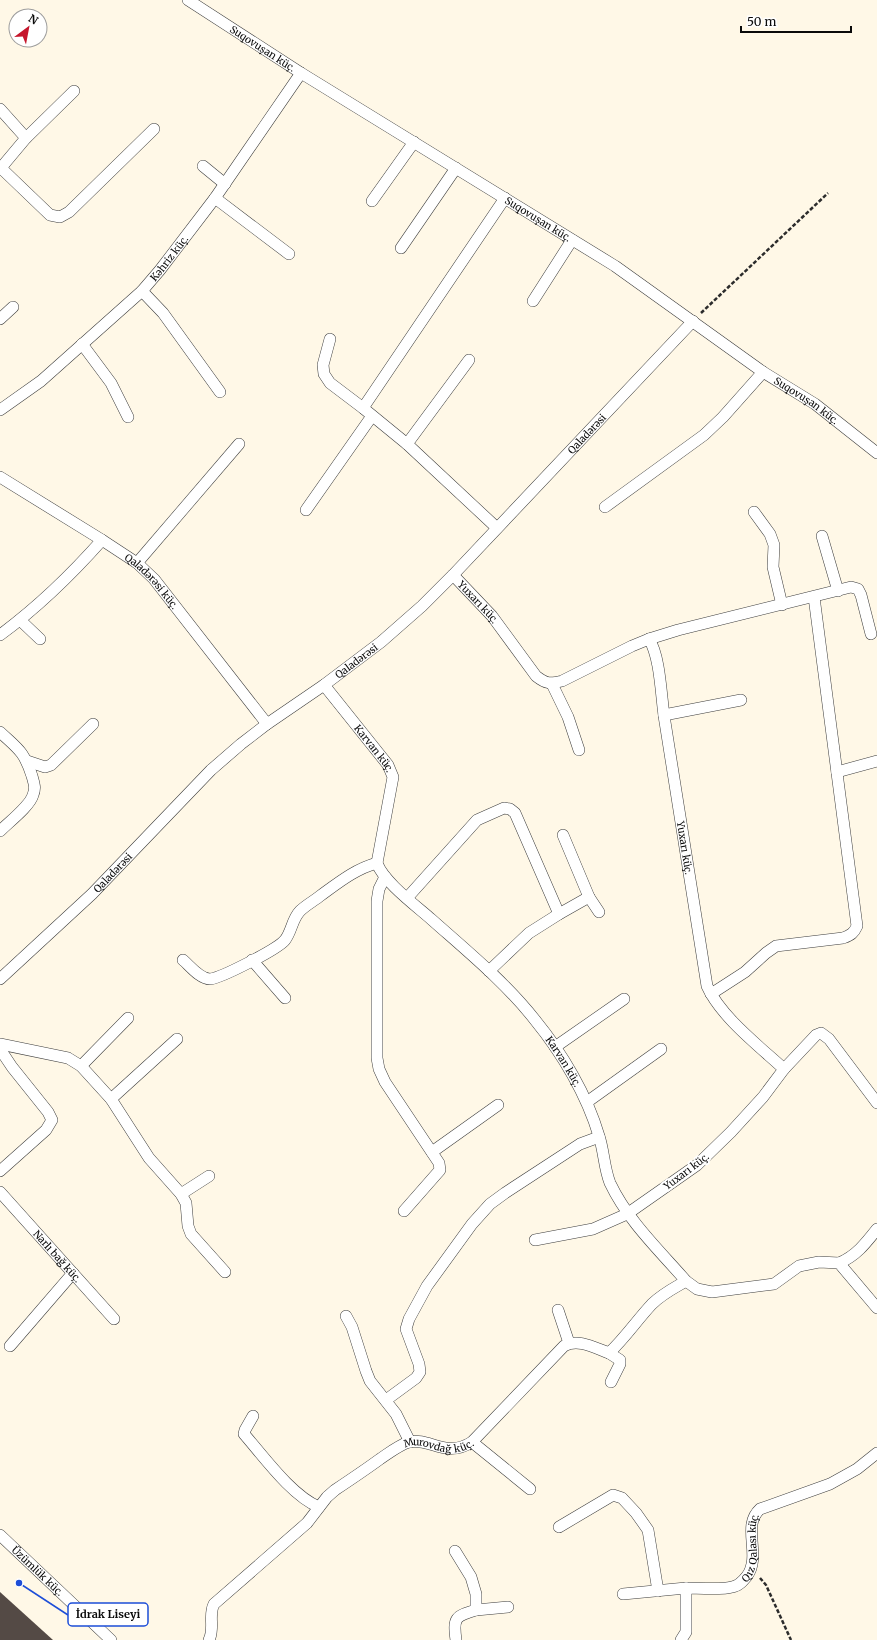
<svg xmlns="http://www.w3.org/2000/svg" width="877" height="1640" viewBox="0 0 877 1640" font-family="Merriweather,serif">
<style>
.building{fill:#544a45}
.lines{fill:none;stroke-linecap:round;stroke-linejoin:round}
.street-casing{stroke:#3d3d3d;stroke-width:12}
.path{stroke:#2c2c2c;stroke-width:2.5;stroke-dasharray:4 2;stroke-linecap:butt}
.street{stroke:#fff;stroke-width:11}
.labels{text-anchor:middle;stroke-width:4;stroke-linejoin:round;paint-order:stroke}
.street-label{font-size:10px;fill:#0a0a0a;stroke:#fff}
.leader{fill:none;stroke:#1d4ed8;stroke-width:1.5}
.callout-dot{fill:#1d4ed8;stroke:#fff;stroke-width:1.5}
.callout{fill:#fff;stroke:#1d4ed8;stroke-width:1.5}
.callout-label{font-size:11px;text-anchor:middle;font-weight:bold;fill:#0a0a0a}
</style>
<rect width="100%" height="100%" fill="#fff8e7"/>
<path class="building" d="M0 1592 53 1640H0Z"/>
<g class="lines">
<g class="street-casing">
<g id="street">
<path id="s1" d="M188 0 301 73 615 266 763 372 815 404 877 453"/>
<path d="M0 109 26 138"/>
<path d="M203 166 225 184"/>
<path d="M1 168 50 215 60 217 69 212 154 129"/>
<path d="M0 169 26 138 74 91"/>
<path d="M215 198 289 254"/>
<path d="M372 201 414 142"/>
<path d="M401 248 456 168"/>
<path d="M142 291 163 313 220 392"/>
<path d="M533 301 572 240"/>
<path d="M0 319 13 307"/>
<path d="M330 339 323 365 324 374 330 383 363 408 407 444 497 528"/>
<path d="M82 344 111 383 128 417"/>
<path d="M363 408 505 198"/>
<path id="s2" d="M0 410 41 381 142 291 160 270 215 198 301 73"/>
<path d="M407 444 469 360"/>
<path id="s3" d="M0 477 102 540 137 563 154 579 267 724"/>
<path d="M605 507 704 435 723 417 763 372"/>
<path d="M306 510 372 416"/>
<path d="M754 512 770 534 774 545 773 567 782 605"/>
<path d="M822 536 838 591"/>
<path d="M137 563 239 444"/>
<path id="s4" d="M453 575 492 616 536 676C546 684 550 684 562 681L632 646 649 639C661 658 661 700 665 722 679 810 693 898 707 986 721 1017 759 1046 784 1069L763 1097 731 1132 697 1165 627 1214 593 1229 535 1240"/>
<path d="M20 620 40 639"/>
<path d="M0 635C38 607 71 575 102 540"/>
<path d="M649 639 678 630 851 587 858 589 861 595 871 634"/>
<path d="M552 684 568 717 579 750"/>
<path id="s5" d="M324 685 388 765 393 777 377 863C383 881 415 905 431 919 467 951 505 982 535 1020 562 1053 587 1095 599 1136 604 1151 604 1168 610 1183 628 1221 659 1250 686 1281L697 1289 712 1292 774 1284 799 1266 819 1262 839 1263 877 1308"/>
<path d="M664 715 741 700"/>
<path d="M0 732C18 749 24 751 32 776 34 783 36 788 33 795 30 806 9 822 0 831"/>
<path d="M27 761 45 767 51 765 93 724"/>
<path d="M837 772 877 761"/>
<path d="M563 835 589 897 599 912"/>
<path d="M385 877 379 889 377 901V1058L379 1069 385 1082 439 1163 440 1170 404 1211"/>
<path d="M407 898 477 820 504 808 510 809 515 813 559 914"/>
<path d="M183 960C190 966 200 979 210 979 221 978 278 949 285 940 292 931 292 919 300 911 306 905 314 901 320 896 338 883 355 869 377 863"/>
<path d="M252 960 285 998"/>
<path d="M489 971 529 933 559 914 589 897"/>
<path id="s6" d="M0 979 92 894 211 770 241 744 267 724 324 685 381 642 422 606 453 575 693 321"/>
<path d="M711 994 745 972 766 953 776 946 843 938C851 935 854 933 857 926L814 597"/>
<path d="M0 1044 68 1058 81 1066 111 1099 149 1158 181 1194 186 1203 188 1226 191 1234 225 1272"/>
<path d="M555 1047 624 999"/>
<path d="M0 1049 12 1067 48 1112 52 1120 46 1130 0 1171"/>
<path d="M81 1066 128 1018"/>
<path d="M784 1069 816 1035 821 1033 829 1039 877 1103"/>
<path d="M111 1099 177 1039"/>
<path d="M587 1102 661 1049"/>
<path d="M432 1152 498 1105"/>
<path id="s7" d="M0 1192 114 1319"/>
<path d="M181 1194 209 1176"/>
<path d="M839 1263C856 1256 866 1243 877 1229"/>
<path d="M558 1310 569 1343"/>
<path d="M346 1316 352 1327 366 1371 370 1381 396 1414 410 1442"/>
<path d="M10 1346 73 1273"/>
<path d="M609 1353 620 1360V1364L611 1382"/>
<path d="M386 1400 416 1378 420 1372 419 1364 406 1329 409 1319 427 1286 472 1224 490 1204 505 1193 580 1144 599 1137"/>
<path d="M253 1416 245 1430 244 1434C264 1457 292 1496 319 1507"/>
<path d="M472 1442 530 1489"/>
<path d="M559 1527 613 1495 622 1498 636 1513 648 1530 658 1591"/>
<path id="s8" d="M0 1535 111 1640"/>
<path d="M455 1551 471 1577 476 1594V1610C455 1616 453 1618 456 1640"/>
<path d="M623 1594 686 1588"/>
<path d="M476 1610 508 1607"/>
<path id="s9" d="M209 1640C215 1628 208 1615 214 1604L307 1523 327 1497 335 1490C350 1480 365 1470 380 1459 389 1453 399 1445 409 1442 430 1437 445 1459 472 1442L564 1346C578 1338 595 1348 609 1353 625 1338 637 1320 652 1304 662 1294 674 1288 686 1281"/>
<path id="s10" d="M681 1640 686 1632V1588C697 1588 723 1590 732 1587 739 1586 743 1581 747 1576 762 1555 741 1526 760 1509L830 1484 857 1469 877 1453"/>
</g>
</g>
<g class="path">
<path d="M701 313 828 193"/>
<path d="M760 1578 766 1585 791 1640"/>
</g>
<use href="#street" class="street"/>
</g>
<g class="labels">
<g class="street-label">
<text dy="4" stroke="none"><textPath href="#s1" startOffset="89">Suqovuşan küç.</textPath></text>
<text dy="4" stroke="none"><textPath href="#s1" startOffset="413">Suqovuşan küç.</textPath></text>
<text dy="4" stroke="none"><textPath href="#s2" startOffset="228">Kəhriz küç.</textPath></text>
<text dy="4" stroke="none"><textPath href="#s1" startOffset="737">Suqovuşan küç.</textPath></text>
<text dy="4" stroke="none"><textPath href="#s6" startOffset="803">Qaladərəsi</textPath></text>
<text dy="4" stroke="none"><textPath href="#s3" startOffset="185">Qaladərəsi küç.</textPath></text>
<text dy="4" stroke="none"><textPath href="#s4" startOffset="37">Yuxarı küç.</textPath></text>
<text dy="4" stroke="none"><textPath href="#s6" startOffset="479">Qaladərəsi</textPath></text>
<text dy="4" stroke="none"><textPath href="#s5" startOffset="81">Karvan küç.</textPath></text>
<text dy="4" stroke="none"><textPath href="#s4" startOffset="468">Yuxarı küç.</textPath></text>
<text dy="4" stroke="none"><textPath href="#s6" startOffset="155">Qaladərəsi</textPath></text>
<text dy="4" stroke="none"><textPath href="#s5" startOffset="477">Karvan küç.</textPath></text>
<text transform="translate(686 1171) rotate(-37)" y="4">Yuxarı küç.</text>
<text dy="4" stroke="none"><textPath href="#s7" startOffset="86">Narlı bağ küç.</textPath></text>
<text dy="4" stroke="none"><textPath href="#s9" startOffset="322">Murovdağ küç.</textPath></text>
<text dy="4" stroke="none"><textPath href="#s10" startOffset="148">Qız Qalası küç.</textPath></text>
<text dy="4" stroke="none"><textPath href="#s8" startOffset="52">Üzümlük küç.</textPath></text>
</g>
</g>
<path class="leader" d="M19 1583L68 1615"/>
<circle class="callout-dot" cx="19" cy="1583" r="4"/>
<rect class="callout" x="68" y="1603" width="80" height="23" rx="4"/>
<g class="callout-label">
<text x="108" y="1618">İdrak Liseyi</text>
</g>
<g transform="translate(28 28) rotate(32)"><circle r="19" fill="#ffffff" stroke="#9d9d9d"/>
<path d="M0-3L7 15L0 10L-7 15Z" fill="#c6162c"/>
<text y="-6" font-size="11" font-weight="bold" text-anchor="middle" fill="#0a0a0a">N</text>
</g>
<path d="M741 26v6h110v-6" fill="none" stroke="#0a0a0a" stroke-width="2"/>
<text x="747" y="26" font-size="12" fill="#0a0a0a" stroke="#ffffff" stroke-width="3" paint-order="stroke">50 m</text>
</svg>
